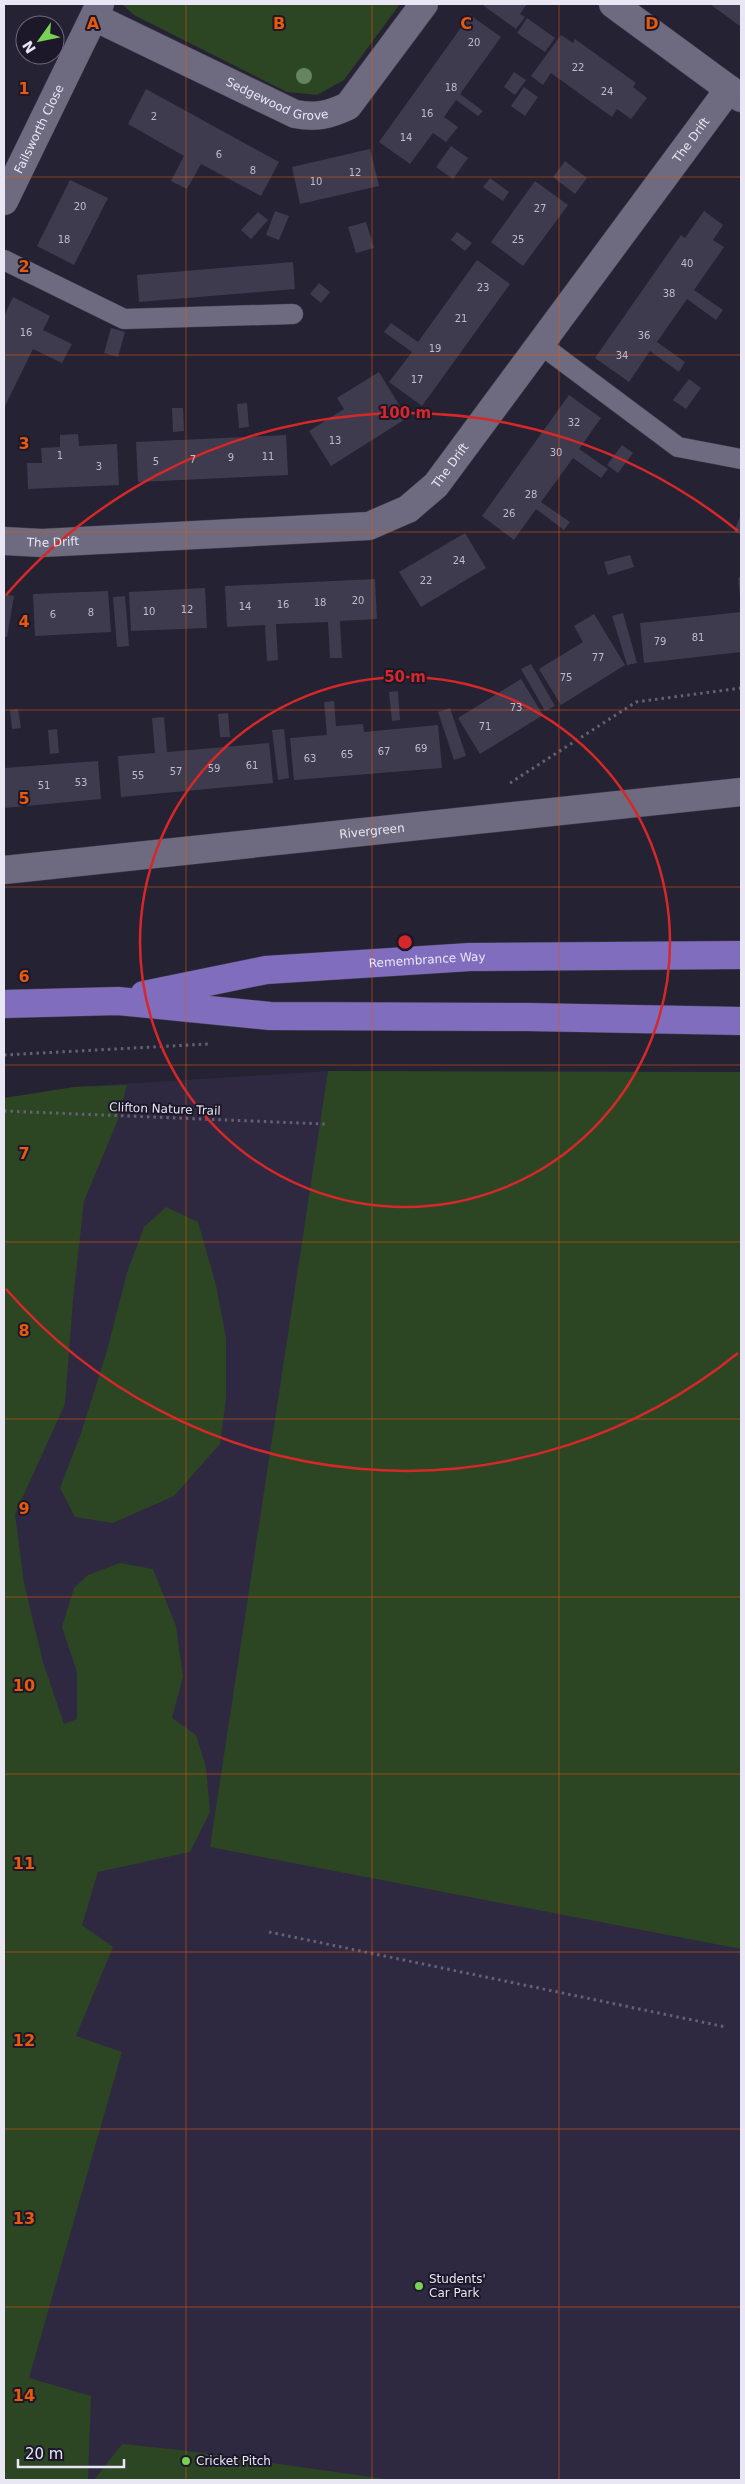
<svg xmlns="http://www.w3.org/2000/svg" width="745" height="2484" viewBox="0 0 745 2484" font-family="'DejaVu Sans',sans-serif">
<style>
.built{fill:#2e2941}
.green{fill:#2c4523}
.building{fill:#3f3b4f}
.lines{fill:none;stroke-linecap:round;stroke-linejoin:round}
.service-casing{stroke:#43404f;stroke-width:21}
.minor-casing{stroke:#43404f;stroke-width:29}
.trunk-casing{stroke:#43404f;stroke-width:29}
.path{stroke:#646172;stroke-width:3;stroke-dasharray:2.5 4;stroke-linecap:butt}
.service{stroke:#6e6a7f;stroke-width:20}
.minor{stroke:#6e6a7f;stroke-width:28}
.trunk{stroke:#816dbe;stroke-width:28}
.tree{fill:#64855e}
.grid{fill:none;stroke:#e8590c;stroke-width:1;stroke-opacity:0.55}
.ring{fill:none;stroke:#d62828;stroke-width:2.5}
.poi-dot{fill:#7ad157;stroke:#1c182a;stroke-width:2}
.labels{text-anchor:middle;stroke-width:4;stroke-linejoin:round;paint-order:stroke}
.number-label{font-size:10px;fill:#bebccb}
.street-label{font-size:12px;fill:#e9e7f4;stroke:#1c182a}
.poi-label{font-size:12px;fill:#e9e7f4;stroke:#1c182a;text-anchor:start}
.grid-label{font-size:16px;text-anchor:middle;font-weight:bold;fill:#e8590c;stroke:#1c182a;stroke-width:4;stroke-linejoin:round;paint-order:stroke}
.centre{fill:#d62828;stroke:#1c182a;stroke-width:2.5}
.ring-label{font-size:15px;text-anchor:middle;font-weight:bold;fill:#d62828;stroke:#1c182a;stroke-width:4;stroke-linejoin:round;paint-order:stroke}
</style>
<rect width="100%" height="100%" fill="#252234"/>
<path class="built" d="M328 1071 741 1072V2480H4V1098L74 1087Z"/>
<g class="green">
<path d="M122 4H400L344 80 317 95 287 92 134 15Z"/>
<path d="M328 1071 741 1072V1949L210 1847Z"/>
<path d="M127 1085 117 1122 84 1201 73 1300 65 1404 15 1514 24 1583 43 1662 64 1724 77 1719V1672L62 1627 74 1588 88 1575 120 1563 153 1569 176 1626 183 1677 172 1718 196 1735 206 1767 210 1812 190 1852 98 1872 82 1925 113 1947 76 2036 122 2052 29 2378 91 2396 88 2480H4V1098L74 1087Z"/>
<path d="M166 1207 198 1222 216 1285 226 1338V1398L220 1444 174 1496 113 1523 75 1517 60 1488 80 1436 106 1354 127 1273 144 1227Z"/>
<path d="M122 2444 180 2450 393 2480H94Z"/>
</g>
<g class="building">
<path d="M485 4H527L520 14 525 17 516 29 484 6Z"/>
<path d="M710 4H741V27L729 18Z"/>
<path d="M470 15 501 37 460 94 483 111 478 116 456 100 444 117 458 127 446 142 433 133 410 164 379 142Z"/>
<path d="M527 18 555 38 545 52 517 33Z"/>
<path d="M561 35 573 43 575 39 636 83 633 87 647 98 631 119 617 109 612 117 551 73 543 85 531 76Z"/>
<path d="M514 72 526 80 515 95 504 87Z"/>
<path d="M524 87 538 97 525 116 511 106Z"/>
<path d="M146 89 279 162 261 196 201 164 187 189 171 181 184 156 128 124Z"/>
<path d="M451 146 468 158 453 179 436 167Z"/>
<path d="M370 149 379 186 300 204 292 167Z"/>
<path d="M565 161 587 178 575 194 553 177Z"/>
<path d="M490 178 509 192 503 201 483 187Z"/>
<path d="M70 180 108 198 74 265 37 246Z"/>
<path d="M535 181 568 205 523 266 491 242Z"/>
<path d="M275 211 289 216 279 240 266 235Z"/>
<path d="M704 211 723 225 713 240 724 247 694 290 723 310 716 320 687 299 657 342 685 362 679 372 650 351 629 382 595 358 681 235 685 238Z"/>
<path d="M258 212 268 220 251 239 241 230Z"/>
<path d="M366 222 374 248 356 253 348 227Z"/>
<path d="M457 232 472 243 465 251 451 240Z"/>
<path d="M477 260 510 284 422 406 389 382 412 352 384 332 391 323 418 342Z"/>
<path d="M293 262 295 289 139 302 137 275Z"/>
<path d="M319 283 330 292 321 303 310 294Z"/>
<path d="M13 297 50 316 43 330 72 344 62 363 33 349 4 408V316Z"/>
<path d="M111 328 125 332 118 357 104 353Z"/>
<path d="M379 372 407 418 331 466 309 431 344 409 337 398Z"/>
<path d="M689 379 701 388 686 409 673 400Z"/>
<path d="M569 395 601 418 579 449 608 469 601 478 573 458 541 502 570 522 564 530 536 509 514 540 482 516Z"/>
<path d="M247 403 249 427 239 428 237 404Z"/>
<path d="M172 408H183L184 431 173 432Z"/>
<path d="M78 434 79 446 117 444 119 485 28 489 27 463H42L41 448 60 447V435Z"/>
<path d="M286 435 288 475 138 482 136 442Z"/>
<path d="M622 445 633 453 618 473 607 465Z"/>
<path d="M741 514V534L734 532Z"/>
<path d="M465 533 486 568 421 607 399 572Z"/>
<path d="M630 555 634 567 608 575 604 562Z"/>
<path d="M741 577V596H740L738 578Z"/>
<path d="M375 579 377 619 340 621 342 658H330L328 622 276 624 278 660 267 661 265 625 227 627 225 586Z"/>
<path d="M205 588 207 628 131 631 129 592Z"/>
<path d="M108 591 111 632 35 636 33 594Z"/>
<path d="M4 594 14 596 7 637 4 636Z"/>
<path d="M125 596 129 646 117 647 113 597Z"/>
<path d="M741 612V652L644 663 640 623Z"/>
<path d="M623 613 637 663 627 665 612 616Z"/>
<path d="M594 614 625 665 561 705 539 669 583 642 574 626Z"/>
<path d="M531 664 555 706 545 711 521 669Z"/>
<path d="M521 679 543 715 480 754 458 718Z"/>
<path d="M398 691 400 720 392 721 389 692Z"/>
<path d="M334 701 336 726 363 724 364 732 438 725 442 768 294 780 290 738 327 735 324 702Z"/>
<path d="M450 708 466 756 454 760 438 712Z"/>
<path d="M18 709 21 728 12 729 10 710Z"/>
<path d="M228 713 230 737H220L218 714Z"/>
<path d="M164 717 167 752 269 743 273 783 121 797 118 756 155 753 152 718Z"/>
<path d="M57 729 59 753 50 754 48 730Z"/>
<path d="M284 729 289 778 278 780 272 730Z"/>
<path d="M98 761 101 799 4 808V768Z"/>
</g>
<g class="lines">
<g class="service-casing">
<g id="service">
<path d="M4 260 124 319 293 314"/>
<path d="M540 344 678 447 741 459"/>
</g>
</g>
<g class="minor-casing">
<g id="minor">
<path d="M613 4 741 98"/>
<path id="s1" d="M94 17 295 114C316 118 329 115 348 106L424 4"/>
<path id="s2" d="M4 201 100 4"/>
<path id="s3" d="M4 541 42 543 369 526 408 509 436 485 729 89"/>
<path id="s4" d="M4 870 741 792"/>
</g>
</g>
<g class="trunk-casing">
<g id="trunk">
<path id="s5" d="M144 995 266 970 470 957 741 955"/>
<path d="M4 1004 118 1001 270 1016 527 1017 741 1021"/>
</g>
</g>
<g class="path">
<path d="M510 783 636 702 741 688"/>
<path d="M4 1055 208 1044"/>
<path d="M4 1111 325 1124"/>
<path d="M269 1932 726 2027"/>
</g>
<use href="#service" class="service"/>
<use href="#minor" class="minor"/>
<use href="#trunk" class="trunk"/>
</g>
<circle class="tree" cx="304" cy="76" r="8"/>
<path class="grid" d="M186 4V2480M372 4V2480M559 4V2480M4 177H741M4 355H741M4 532H741M4 710H741M4 887H741M4 1065H741M4 1242H741M4 1419H741M4 1597H741M4 1774H741M4 1952H741M4 2129H741M4 2307H741"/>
<g class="ring">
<circle cx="405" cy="942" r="265"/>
<path d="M738 1353A529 529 0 0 1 6 1289M6 595A529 529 0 0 1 738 531"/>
</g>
<g class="poi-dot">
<circle cx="419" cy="2286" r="5"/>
<circle cx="186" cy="2461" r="5"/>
</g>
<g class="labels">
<g class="number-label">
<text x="474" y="46">20</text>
<text x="578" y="71">22</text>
<text x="451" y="91">18</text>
<text x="607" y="95">24</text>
<text x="427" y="117">16</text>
<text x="154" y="120">2</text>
<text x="406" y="141">14</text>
<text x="219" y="158">6</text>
<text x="253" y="174">8</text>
<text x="355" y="176">12</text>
<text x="316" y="185">10</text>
<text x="80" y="210">20</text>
<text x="540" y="212">27</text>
<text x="64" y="243">18</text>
<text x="518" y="243">25</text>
<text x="687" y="267">40</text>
<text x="483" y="291">23</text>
<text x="669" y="297">38</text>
<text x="461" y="322">21</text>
<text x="26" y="336">16</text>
<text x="644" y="339">36</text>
<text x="435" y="352">19</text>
<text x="622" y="359">34</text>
<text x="417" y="383">17</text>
<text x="574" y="426">32</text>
<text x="335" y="444">13</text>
<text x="556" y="456">30</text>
<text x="60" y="459">1</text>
<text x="268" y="460">11</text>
<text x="231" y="461">9</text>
<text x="193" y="463">7</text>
<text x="156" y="465">5</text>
<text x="99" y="470">3</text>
<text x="531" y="498">28</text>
<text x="509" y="517">26</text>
<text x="459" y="564">24</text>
<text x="426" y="584">22</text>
<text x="358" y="604">20</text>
<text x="320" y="606">18</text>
<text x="283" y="608">16</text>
<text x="245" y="610">14</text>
<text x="187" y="613">12</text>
<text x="149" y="615">10</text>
<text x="91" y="616">8</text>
<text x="53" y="618">6</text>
<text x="698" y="641">81</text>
<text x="660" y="645">79</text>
<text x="598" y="661">77</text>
<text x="566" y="681">75</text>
<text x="516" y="711">73</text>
<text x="485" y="730">71</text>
<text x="421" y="752">69</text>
<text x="384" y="755">67</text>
<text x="347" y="758">65</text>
<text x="310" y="762">63</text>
<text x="252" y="769">61</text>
<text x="214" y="772">59</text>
<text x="176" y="775">57</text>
<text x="138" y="779">55</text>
<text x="81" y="786">53</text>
<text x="44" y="789">51</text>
</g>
<g class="street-label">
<text dy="4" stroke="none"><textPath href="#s1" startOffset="202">Sedgewood Grove</textPath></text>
<text dy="4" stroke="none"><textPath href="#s2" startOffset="80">Failsworth Close</textPath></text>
<text dy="4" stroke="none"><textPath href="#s3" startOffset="874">The Drift</textPath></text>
<text dy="4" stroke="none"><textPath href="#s3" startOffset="469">The Drift</textPath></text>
<text dy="4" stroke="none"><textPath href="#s3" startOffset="49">The Drift</textPath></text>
<text dy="4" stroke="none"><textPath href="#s4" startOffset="370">Rivergreen</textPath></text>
<text dy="4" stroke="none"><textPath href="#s5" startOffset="286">Remembrance Way</textPath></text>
<text transform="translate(165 1109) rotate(2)" y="4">Clifton Nature Trail</text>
</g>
<g class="poi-label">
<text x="429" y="2283">Students'<tspan x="429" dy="14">Car Park</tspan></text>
<text x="196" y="2465">Cricket Pitch</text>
</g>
</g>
<g class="grid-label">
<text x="93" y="29">A</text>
<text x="279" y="29">B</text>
<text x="466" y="29">C</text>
<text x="652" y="29">D</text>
<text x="24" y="94">1</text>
<text x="24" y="272">2</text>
<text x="24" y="449">3</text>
<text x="24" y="627">4</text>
<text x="24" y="804">5</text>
<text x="24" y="982">6</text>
<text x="24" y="1159">7</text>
<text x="24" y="1336">8</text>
<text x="24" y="1514">9</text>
<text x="24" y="1691">10</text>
<text x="24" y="1869">11</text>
<text x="24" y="2046">12</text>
<text x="24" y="2224">13</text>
<text x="24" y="2401">14</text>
</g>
<circle cx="405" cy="942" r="8" class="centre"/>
<g class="ring-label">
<text x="405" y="418">100 m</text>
<text x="405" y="682">50 m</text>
</g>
<rect width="745" height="2484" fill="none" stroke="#e9e7f4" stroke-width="10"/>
<g transform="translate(40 40) rotate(237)"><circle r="24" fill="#1c182a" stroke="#6e6b7b"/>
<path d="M0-4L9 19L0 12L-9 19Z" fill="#7ad157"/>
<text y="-8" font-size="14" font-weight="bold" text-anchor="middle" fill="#e9e7f4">N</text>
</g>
<path d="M18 2459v8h106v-8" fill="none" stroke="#e9e7f4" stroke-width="2.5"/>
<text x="25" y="2459" font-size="15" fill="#e9e7f4" stroke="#1c182a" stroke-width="4" paint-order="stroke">20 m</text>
</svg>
